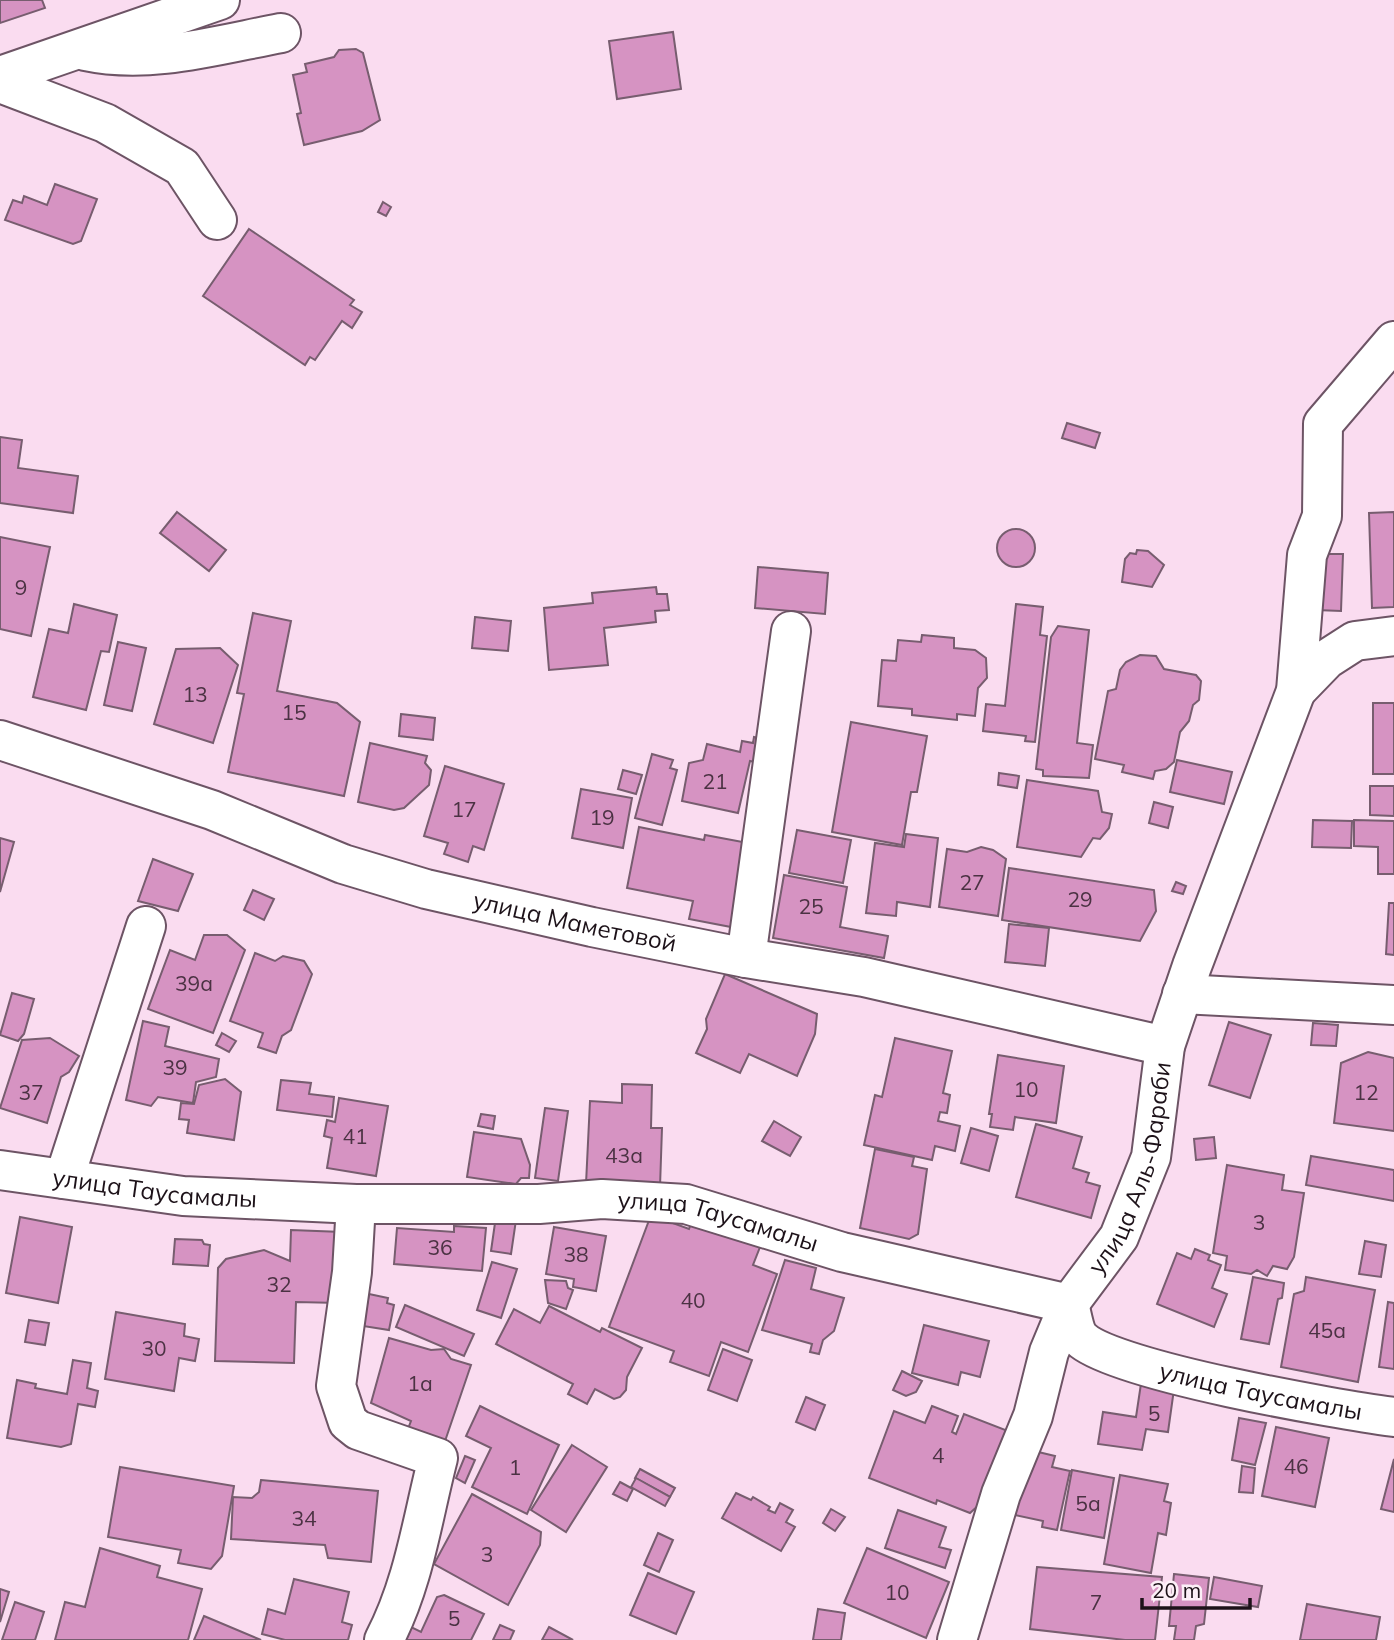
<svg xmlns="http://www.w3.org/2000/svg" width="1394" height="1640" viewBox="0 0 1394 1640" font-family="Mulish,sans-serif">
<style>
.building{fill:#d693c2;stroke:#775d6f;stroke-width:2}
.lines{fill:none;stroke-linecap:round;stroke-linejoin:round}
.minor-casing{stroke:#6d5465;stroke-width:42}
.minor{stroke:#fff;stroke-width:38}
.labels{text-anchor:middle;stroke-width:5;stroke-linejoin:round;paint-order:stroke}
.number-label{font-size:21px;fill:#4b3243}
.street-label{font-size:24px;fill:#1d1219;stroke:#fceff7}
</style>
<rect width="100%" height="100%" fill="#fadcf0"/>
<g class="building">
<path d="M0 0H42L45 8 0 23Z"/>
<path d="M673 32 681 89 617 99 609 41Z"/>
<path d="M356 49 363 53 380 120 362 131 304 145 297 114 301 113 293 75 307 72 305 64 334 57 339 50Z"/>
<path d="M55 184 97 199 81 241 73 244 5 220 13 200 22 203 24 196 47 205Z"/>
<path d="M383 202 391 207 386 216 378 212Z"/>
<path d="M249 229 354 300 350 305 362 312 352 328 342 321 315 360 310 357 305 365 203 296Z"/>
<path d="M1067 423 1100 433 1095 448 1062 438Z"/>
<path d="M0 437 22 440 18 468 78 476 73 513 0 503Z"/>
<path d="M177 512 226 550 209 571 160 533Z"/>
<path d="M1394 512V607L1372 608 1369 513Z"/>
<circle cx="1016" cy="548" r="19"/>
<path d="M0 537 50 547 31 636 0 629Z"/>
<path d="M1137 550 1148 551 1164 565 1152 587 1122 582 1125 559 1130 553 1136 554Z"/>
<path d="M1317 554H1343L1341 611 1316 610Z"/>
<path d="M758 567 828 573 825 614 755 608Z"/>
<path d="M656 587 657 594H667L669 610 655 611 656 622 604 628 608 665 549 670 544 608 593 603 592 593Z"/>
<path d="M74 604 117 615 109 652 101 651 86 710 33 697 49 629 68 633Z"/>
<path d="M1016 604 1043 607 1040 635 1047 636 1035 742 1025 741 1026 736 983 731 986 704 1005 706Z"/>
<path d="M253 613 291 621 277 691 337 703 360 722 344 796 228 772 244 694 237 693Z"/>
<path d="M475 617 511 621 508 651 472 648Z"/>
<path d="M1058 626 1089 630 1077 743 1093 745 1089 778 1043 776V770L1036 769 1051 637Z"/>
<path d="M922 635 954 638V648L975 650 986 658 987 678 978 688 975 716 957 714V720L912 715V709L878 706 882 660 896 661 898 640 921 642Z"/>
<path d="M118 642 146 648 132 711 104 705Z"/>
<path d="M220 648 238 665 213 743 154 724 176 649Z"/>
<path d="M1140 655 1156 656 1164 669 1196 675 1201 681 1199 700 1193 705 1189 721 1180 732 1174 762 1166 769 1155 771 1153 779 1122 772 1124 765 1095 759 1108 691 1116 689 1120 670 1126 662Z"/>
<rect x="1373" y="703" width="21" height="71"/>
<path d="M401 714 435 718 433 740 399 736Z"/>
<path d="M851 722 927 736 917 792H911L902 845 832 832Z"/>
<path d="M754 737 767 740 763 764 750 761 738 813 682 801 689 763 703 760 707 744 740 752 742 741 753 743Z"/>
<path d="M370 743 427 756 425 763 431 770 429 785 404 808 394 810 358 802Z"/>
<path d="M652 754 673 760 670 768 677 770 662 825 635 818Z"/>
<path d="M1177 760 1232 772 1224 804 1170 792Z"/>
<path d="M445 766 504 784 484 850 473 846 468 862 444 854 448 843 424 836Z"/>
<path d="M623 770 642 775 636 794 618 789Z"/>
<path d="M999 773 1019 776 1017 788 998 785Z"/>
<path d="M1027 780 1098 791 1102 812 1112 814 1109 828 1100 839 1093 838 1081 857 1017 847Z"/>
<path d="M1370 786H1394V816L1370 815Z"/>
<path d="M581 789 632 798 623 848 572 838Z"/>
<path d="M1154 802 1173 807 1168 828 1149 823Z"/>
<path d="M1313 820 1352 821 1351 848 1312 847Z"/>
<path d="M1354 820 1394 821V874H1378V847L1354 846Z"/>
<path d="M639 827 704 840 705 835 748 843 731 927 689 919 693 901 627 888Z"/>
<path d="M797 830 851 840 843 883 789 873Z"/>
<path d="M906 834 938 838 930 907 897 902 896 916 866 913 875 843 904 847Z"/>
<path d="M0 838 14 842 0 892Z"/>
<path d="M981 847 993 850 1006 859 998 916 939 907 947 849 967 852Z"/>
<path d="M153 859 193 874 178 911 138 901Z"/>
<path d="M1009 868 1154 890 1156 911 1140 941 1002 920Z"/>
<path d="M784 875 847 887 840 927 888 936 884 958 773 938Z"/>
<path d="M1176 882 1186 886 1183 894 1172 891Z"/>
<path d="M253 890 274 899 264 920 244 910Z"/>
<path d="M1389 903H1394V955L1386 954Z"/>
<path d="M1009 924 1049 928 1045 966 1005 962Z"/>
<path d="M204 935H227L245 950 213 1033 148 1009 170 950 195 960Z"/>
<path d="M255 953 275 961 283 956 304 961 312 974 291 1030 282 1036 276 1053 258 1047 263 1033 230 1021Z"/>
<path d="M725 974 817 1014 815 1034 797 1076 749 1054 740 1073 696 1053 707 1029 706 1019Z"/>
<path d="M12 993 34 999 24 1034 18 1041 0 1035Z"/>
<path d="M143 1021 169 1027 165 1046 219 1059 216 1077 196 1082 193 1103 158 1097 151 1106 126 1100Z"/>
<path d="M1229 1022 1271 1035 1250 1098 1209 1085Z"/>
<path d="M1313 1023 1338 1025 1336 1046 1311 1045Z"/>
<path d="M222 1033 236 1041 229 1052 216 1045Z"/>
<path d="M50 1038 79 1056 69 1072 61 1077 47 1123 0 1108 22 1040Z"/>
<path d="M895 1038 952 1051 943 1093 950 1095 947 1113 940 1112 938 1121 960 1126 955 1151 935 1146 932 1160 864 1145 875 1095 882 1097Z"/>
<path d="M1368 1052 1394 1058V1131L1334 1123 1341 1063Z"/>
<path d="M998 1055 1064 1066 1056 1123 1015 1117 1013 1130 990 1127 992 1114H989Z"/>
<path d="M225 1079 241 1092 234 1140 187 1133 189 1120 179 1119 181 1103 194 1104 199 1085Z"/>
<path d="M281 1080 311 1083 309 1094 334 1097 332 1117 277 1110Z"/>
<path d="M622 1084 652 1085 651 1128H662L660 1187 586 1184 590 1101 622 1103Z"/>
<path d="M339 1098 388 1106 376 1176 327 1168 332 1138 324 1136 327 1120 335 1122Z"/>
<path d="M545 1108 568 1111 558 1181 535 1178Z"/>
<path d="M481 1114 495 1116 493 1129 478 1126Z"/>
<path d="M774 1121 801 1137 790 1156 762 1141Z"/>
<path d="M1036 1124 1082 1137 1073 1168 1089 1173 1086 1182 1100 1186 1091 1218 1016 1197Z"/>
<path d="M971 1128 998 1136 989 1171 961 1163Z"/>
<path d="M474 1132 521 1139 530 1165 529 1178H521L516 1184 467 1177Z"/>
<path d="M1214 1137 1216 1158 1196 1160 1194 1139Z"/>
<path d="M875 1149 914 1157 912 1166 927 1169 918 1234 909 1239 860 1228Z"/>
<path d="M1311 1156 1394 1170V1201L1306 1185Z"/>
<path d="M1227 1165 1284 1175 1282 1190 1304 1193 1294 1257 1287 1269 1273 1266 1267 1276 1257 1270 1251 1274 1225 1270 1227 1256 1213 1253Z"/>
<path d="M651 1215 689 1229 692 1221 760 1247 753 1265 777 1274 748 1352 721 1342 709 1376 670 1362 674 1351 609 1327Z"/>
<path d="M496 1216 516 1220 511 1254 491 1251Z"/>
<path d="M20 1217 72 1227 58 1303 6 1293Z"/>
<path d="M454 1226 486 1228 482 1271 394 1264 397 1228 454 1232Z"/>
<path d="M554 1227 606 1236 596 1291 573 1287 574 1279 546 1274Z"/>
<path d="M291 1230 342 1232 339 1303 296 1302 294 1363 215 1361 218 1268 226 1259 264 1250 290 1261Z"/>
<path d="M175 1239 202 1240 204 1244 210 1245 208 1266 173 1264Z"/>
<path d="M1365 1241 1386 1245 1381 1277 1359 1274Z"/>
<path d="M1195 1249 1210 1255 1208 1260 1221 1265 1212 1288 1227 1294 1214 1327 1157 1304 1177 1253 1191 1259Z"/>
<path d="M785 1260 816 1268 811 1289 844 1298 834 1331 823 1340 819 1354 810 1352 812 1344 762 1330Z"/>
<path d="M492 1262 517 1269 501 1318 477 1310Z"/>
<path d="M1253 1277 1284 1283 1282 1298 1278 1299 1269 1344 1241 1339Z"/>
<path d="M1306 1277 1375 1290 1358 1382 1281 1367 1294 1294 1304 1291Z"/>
<path d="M545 1280 566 1281 568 1288 573 1290 566 1309 548 1303Z"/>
<path d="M369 1294 388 1298 387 1303 394 1305 389 1330 363 1326Z"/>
<path d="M1388 1302 1394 1303V1369L1379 1367Z"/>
<path d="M405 1305 474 1334 464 1356 396 1327Z"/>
<path d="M549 1306 600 1332 602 1328 642 1348 627 1377 626 1390 620 1397 614 1399 595 1389 587 1404 568 1394 573 1384 496 1344 514 1309 540 1323Z"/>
<path d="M116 1312 185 1324 184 1336 199 1339 195 1361 179 1358 174 1391 105 1379Z"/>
<path d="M29 1320 49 1323 45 1345 25 1342Z"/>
<path d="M924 1325 989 1341 980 1377 961 1372 958 1385 912 1373Z"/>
<path d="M389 1338 431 1350 444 1349 451 1359 471 1365 443 1447 406 1434 411 1421 371 1403Z"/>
<path d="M723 1349 752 1360 737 1401 708 1390Z"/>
<path d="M73 1360 91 1363 87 1388 98 1391 95 1407 78 1404 71 1444 61 1447 7 1438 17 1380 36 1384 35 1388 67 1394Z"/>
<path d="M902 1371 922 1381 916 1392 906 1396 893 1390Z"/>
<path d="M1142 1377 1175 1382 1168 1432 1146 1429 1142 1450 1098 1444 1103 1412 1136 1417Z"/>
<path d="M806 1397 825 1405 815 1430 796 1422Z"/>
<path d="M480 1406 559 1445 527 1514 472 1487 491 1448 466 1436Z"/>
<path d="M932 1406 958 1416 952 1432 956 1434 964 1414 1008 1431 980 1504 970 1513 937 1500 936 1504 869 1478 894 1411 925 1423Z"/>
<path d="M1239 1418 1266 1423 1255 1465 1232 1460Z"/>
<path d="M1276 1427 1329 1438 1315 1507 1262 1496Z"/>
<path d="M572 1445 607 1467 566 1532 531 1510Z"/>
<path d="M1030 1450 1055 1456 1052 1467 1070 1471 1057 1530 1042 1527 1043 1521 1015 1515Z"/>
<path d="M465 1456 475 1460 465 1483 456 1478Z"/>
<path d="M1394 1459V1512L1381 1509Z"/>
<path d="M1242 1466 1255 1468 1253 1493 1239 1492Z"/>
<path d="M120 1467 234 1486 222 1556 211 1569 178 1563 181 1550 108 1537Z"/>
<path d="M640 1469 675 1488 670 1497 635 1478Z"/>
<path d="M1072 1470 1114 1478 1104 1538 1061 1530Z"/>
<path d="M1120 1475 1168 1484 1164 1501 1171 1503 1166 1535 1158 1533 1151 1573 1104 1564Z"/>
<path d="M636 1478 670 1497 665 1506 631 1487Z"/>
<path d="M261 1480 378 1491 371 1562 328 1558 325 1545 231 1539 233 1497 252 1498 259 1492Z"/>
<path d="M620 1482 633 1489 627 1501 613 1494Z"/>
<path d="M736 1493 751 1500 753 1497 770 1507 768 1510 775 1513 780 1503 793 1510 786 1522 795 1527 781 1551 722 1518Z"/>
<path d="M472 1494 541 1532 540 1545 508 1605 434 1564Z"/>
<path d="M831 1509 845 1517 835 1531 823 1523Z"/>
<path d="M898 1510 946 1527 939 1547 951 1550 945 1568 885 1548Z"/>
<path d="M658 1533 673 1540 659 1572 644 1565Z"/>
<path d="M100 1548 160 1566 157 1577 202 1589 188 1640H55L65 1602 85 1607Z"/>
<path d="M867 1548 949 1582 926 1638 844 1603Z"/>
<path d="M1037 1567 1162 1577 1155 1640H1125L1030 1629Z"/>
<path d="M648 1573 694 1592 676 1634 630 1615Z"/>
<path d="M1174 1574 1209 1578 1204 1624 1196 1626 1194 1640H1174L1176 1626H1169Z"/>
<path d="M1214 1577 1262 1586 1258 1607 1210 1599Z"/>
<path d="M294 1579 349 1592 342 1622 352 1625 348 1640H285L262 1634 268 1609 285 1614Z"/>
<path d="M0 1589 9 1592 0 1622Z"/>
<path d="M444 1595 484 1614 471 1640H400L407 1625 421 1632 437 1597Z"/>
<path d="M15 1602 44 1612 35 1640H2Z"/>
<path d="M1307 1604 1380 1617 1376 1640H1300Z"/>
<path d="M818 1609 845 1613 841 1640H813Z"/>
<path d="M204 1616 261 1640H194Z"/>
<path d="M500 1625 514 1631 510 1640H493Z"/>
<path d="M549 1627 573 1640H542Z"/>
</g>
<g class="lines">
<g class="minor-casing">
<g id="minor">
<path d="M85 51C150 65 217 45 281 33"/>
<path d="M0 76 220 0"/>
<path d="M0 83 105 123 182 167 217 220"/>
<path d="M1296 691 1327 659 1355 641 1394 636"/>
<path id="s1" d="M0 740 212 810 343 864 426 889 592 927 746 958 864 977 1165 1046"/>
<path d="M746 958 791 631"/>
<path d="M1182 994 1394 1005"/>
<path id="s2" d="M0 1170 183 1196 356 1204H539L602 1199 686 1204 842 1252 1069 1304"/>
<path d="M64 1179 146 926"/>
<path d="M356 1204 352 1272 336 1386 348 1422 358 1430 438 1458C422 1520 414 1583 384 1640"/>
<path id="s3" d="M1069 1304C1072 1314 1074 1332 1081 1339 1114 1371 1340 1410 1394 1417"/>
<path id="s4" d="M957 1640 1001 1494 1033 1416 1049 1352 1069 1304 1119 1237 1151 1157 1165 1046 1192 966 1296 691 1307 555 1322 516 1323 424 1394 341"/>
</g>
</g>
<use href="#minor" class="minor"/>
</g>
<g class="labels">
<g class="number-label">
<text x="21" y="595">9</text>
<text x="195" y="702">13</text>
<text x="294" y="720">15</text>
<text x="715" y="789">21</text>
<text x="464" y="817">17</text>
<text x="602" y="825">19</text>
<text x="972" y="890">27</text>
<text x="1080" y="907">29</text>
<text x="811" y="914">25</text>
<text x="194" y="991">39а</text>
<text x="175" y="1075">39</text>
<text x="1026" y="1097">10</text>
<text x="31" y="1100">37</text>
<text x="1366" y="1100">12</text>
<text x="355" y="1144">41</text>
<text x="624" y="1163">43а</text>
<text x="1259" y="1230">3</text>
<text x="440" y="1255">36</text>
<text x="576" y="1262">38</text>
<text x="279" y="1292">32</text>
<text x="693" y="1308">40</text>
<text x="1327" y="1338">45а</text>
<text x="154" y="1356">30</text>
<text x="420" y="1391">1а</text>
<text x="1154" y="1421">5</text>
<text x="938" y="1463">4</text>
<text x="1296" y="1474">46</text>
<text x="515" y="1475">1</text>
<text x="1088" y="1511">5а</text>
<text x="304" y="1526">34</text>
<text x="487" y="1562">3</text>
<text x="897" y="1600">10</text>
<text x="1096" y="1610">7</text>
<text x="454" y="1626">5</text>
</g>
<g class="street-label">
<text dy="8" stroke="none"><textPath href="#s1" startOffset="604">улица Маметовой</textPath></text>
<text dy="8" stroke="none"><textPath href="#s4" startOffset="508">улица Аль-Фараби</textPath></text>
<text dy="8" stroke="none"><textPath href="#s2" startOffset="156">улица Таусамалы</textPath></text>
<text dy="8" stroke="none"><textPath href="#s2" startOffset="723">улица Таусамалы</textPath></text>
<text dy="8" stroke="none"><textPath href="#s3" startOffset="226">улица Таусамалы</textPath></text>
</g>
</g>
<path d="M1142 1598v10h108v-10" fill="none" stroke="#1d1219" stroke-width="3.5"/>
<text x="1152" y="1598" font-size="21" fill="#1d1219" stroke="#fceff7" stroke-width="5" paint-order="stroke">20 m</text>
</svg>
